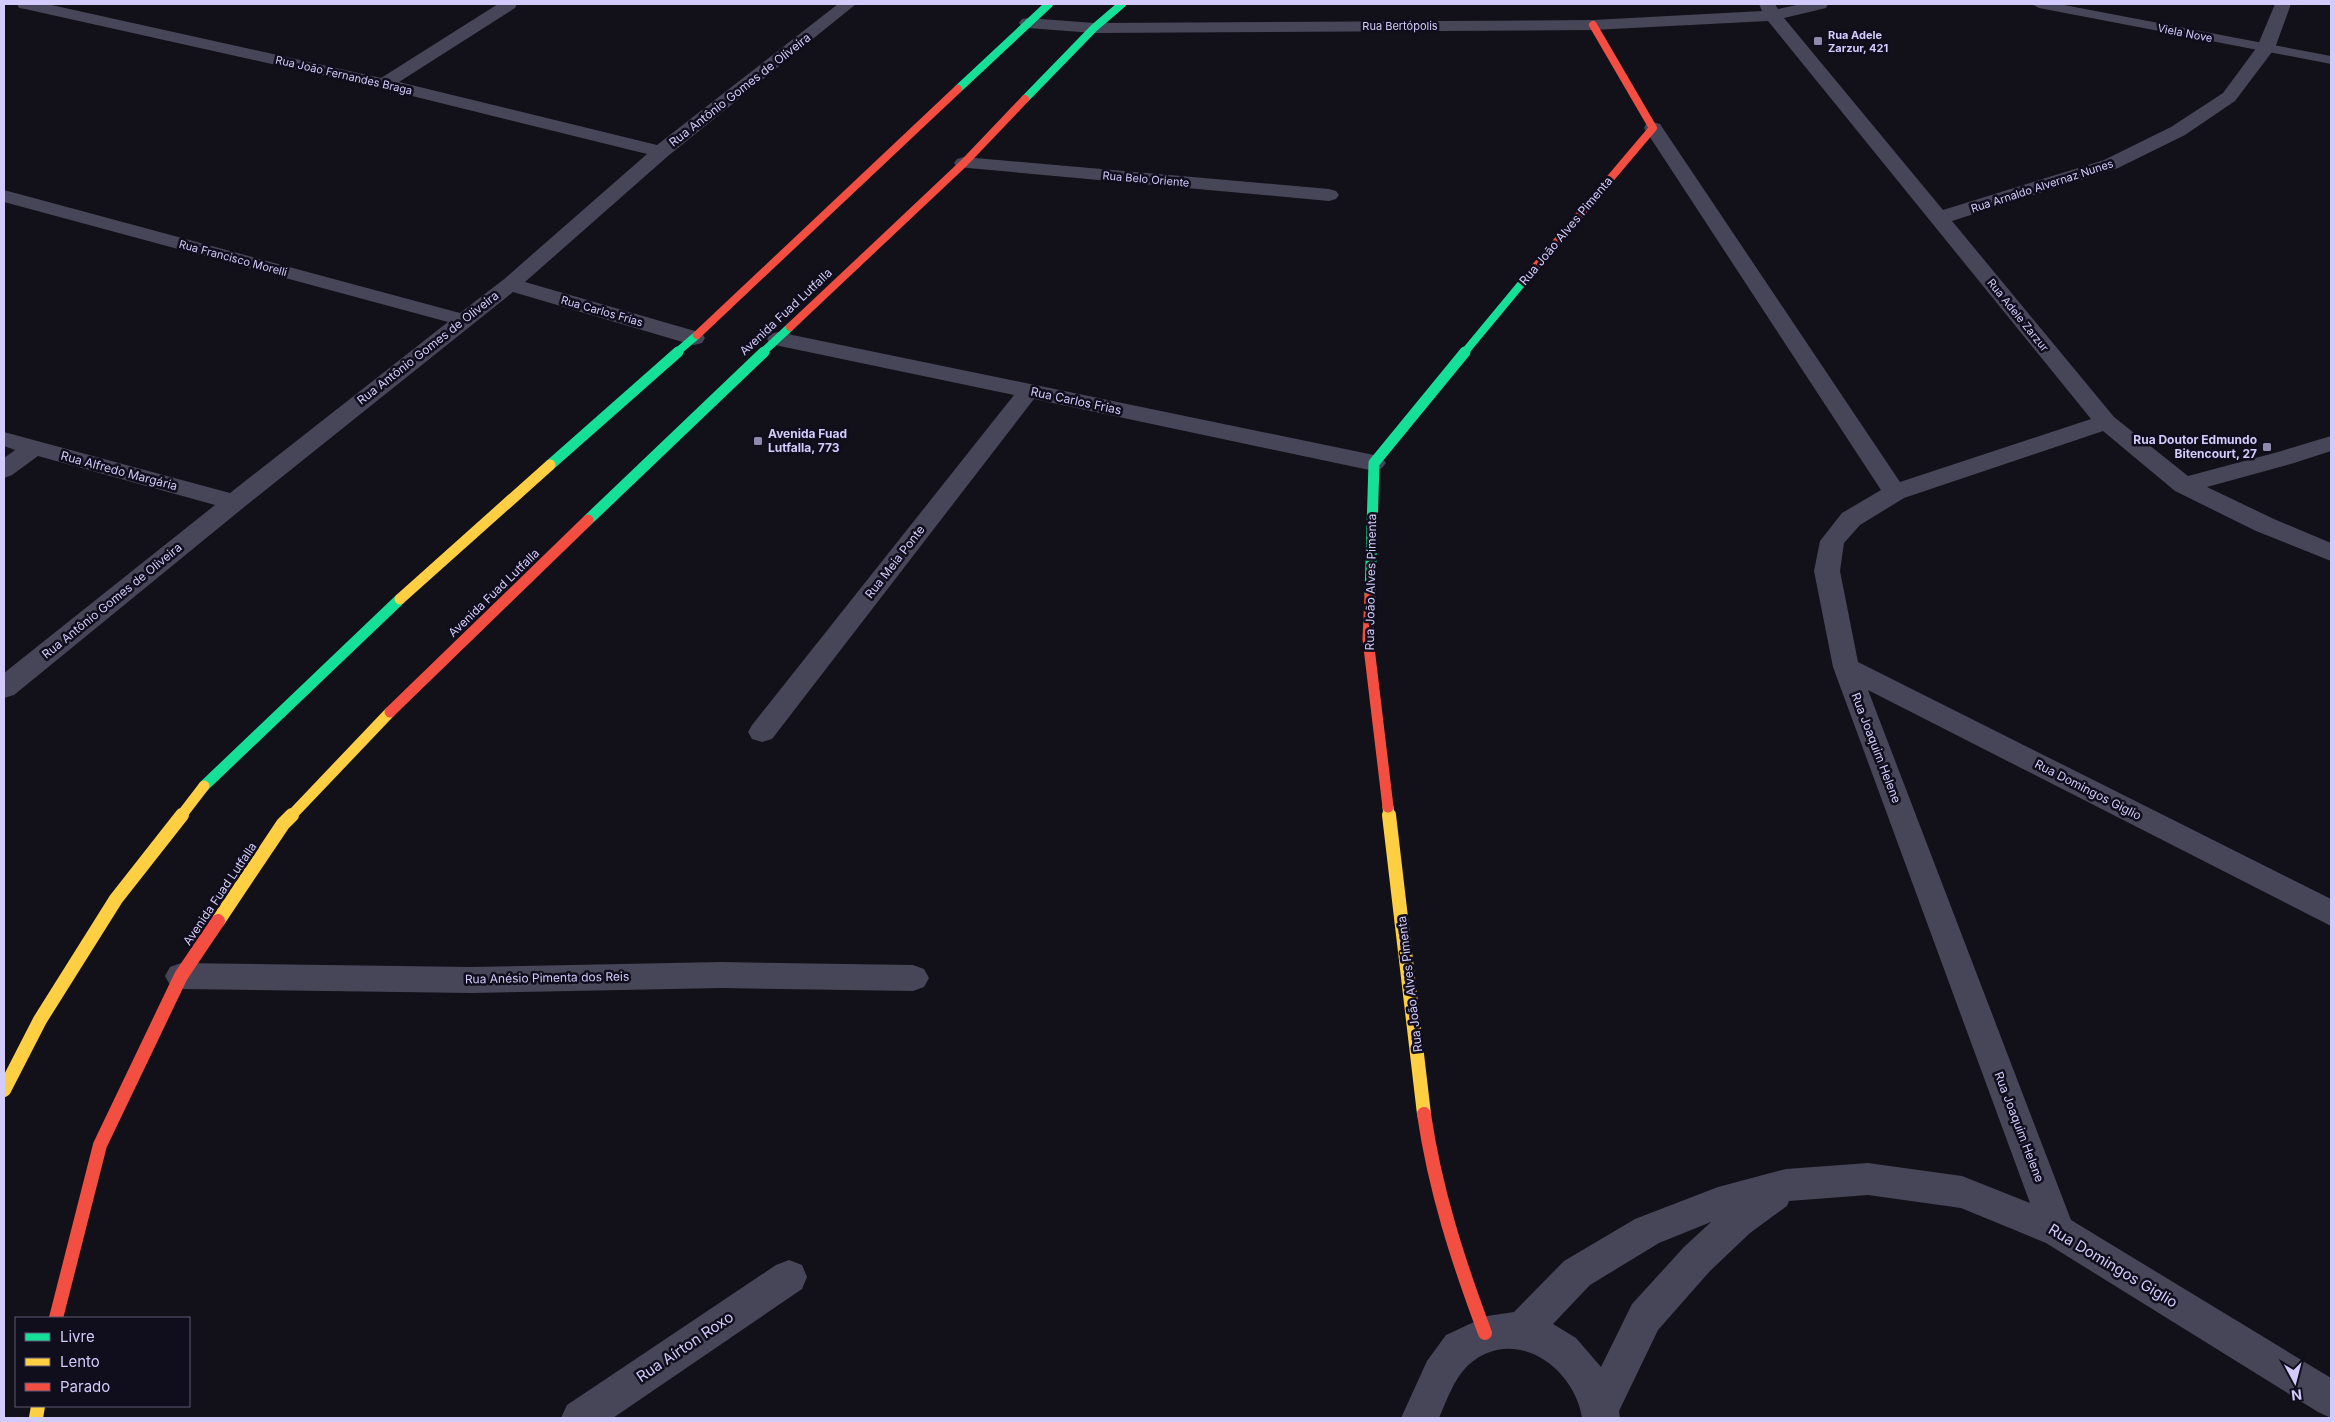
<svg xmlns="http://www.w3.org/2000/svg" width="2335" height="1422" viewBox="0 0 2335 1422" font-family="Inter,sans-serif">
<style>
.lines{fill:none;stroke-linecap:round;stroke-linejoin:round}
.lane{fill:#474558;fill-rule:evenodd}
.street{fill:#474558;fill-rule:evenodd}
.fast-far1{stroke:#16e098;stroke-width:8}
.fast{stroke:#16e098;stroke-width:11}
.slow-far1{stroke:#ffcf43;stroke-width:11}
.slow{stroke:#ffcf43;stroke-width:14}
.jam-far2{stroke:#f24e42;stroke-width:8}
.jam-far1{stroke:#f24e42;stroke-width:11}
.jam{stroke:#f24e42;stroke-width:14}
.poi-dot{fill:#8f8aac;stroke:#100d1c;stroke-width:2}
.labels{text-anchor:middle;stroke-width:5;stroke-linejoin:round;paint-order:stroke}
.far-street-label{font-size:11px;fill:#d2cbfb;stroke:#100d1c}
.far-poi-label{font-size:11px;font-weight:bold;fill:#d2cbfb;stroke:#100d1c;text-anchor:start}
.street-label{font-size:12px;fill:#d2cbfb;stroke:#100d1c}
.poi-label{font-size:12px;font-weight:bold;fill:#d2cbfb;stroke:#100d1c;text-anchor:start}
.near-street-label{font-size:15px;fill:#d2cbfb;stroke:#100d1c}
</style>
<rect width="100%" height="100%" fill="#121018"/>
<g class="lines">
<path class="lane" d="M2032 4H2059L2331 56V64L2039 8Z"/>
<g class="street">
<path d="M17 4H47L381 78 498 4H517L515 8 399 82 657 145 838 4H856L668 156 525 282 702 333 705 338 702 343 694 345 686 343 513 292 243 508 14 695 4 698V673L215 505 38 456 12 475 4 478V458L15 450 4 446V432L230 493 448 322 4 202V190L460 313 503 280 647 154 384 89 25 9 19 8Z"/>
<path d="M1759 4H1775L1778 9 1801 4H1828L1826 8 1784 18 1943 210 2104 160 2171 127 2223 93 2257 47 2275 4H2291L2275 48 2235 101 2185 135 2118 168 1952 221 2114 417 2188 476 2278 452 2331 436V451L2294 463 2207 487 2274 519 2331 543V561L2256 531 2175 491 2103 431 1904 498 1860 525 1844 543 1840 571 1858 662 2331 899V926L1868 690 2071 1220 2331 1378V1418L2318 1412 2046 1243 1961 1208 1868 1195 1789 1201 1787 1206 1750 1233 1710 1271 1658 1330 1619 1411 1620 1418H1582C1575 1369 1517 1326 1472 1362 1455 1375 1447 1400 1439 1418H1401L1427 1361 1446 1335 1487 1316 1514 1312 1564 1261 1635 1219 1718 1187 1786 1169 1868 1163 1962 1176 2030 1203 1833 667 1814 571 1820 541 1842 513 1881 490 1644 128 1646 124 1653 122 1660 124 1900 482 2091 419 1768 21 1593 30 1094 33 1028 28 1022 27 1019 23 1022 19 1028 18 1094 23 1593 20 1762 11ZM1711 1222 1684 1247 1632 1304 1601 1367 1576 1338 1553 1324 1590 1285 1659 1243Z"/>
<path d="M964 157 1329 189 1336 191 1339 195 1336 199 1329 201 957 167 954 163 957 159Z"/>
<path d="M778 332 1374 455 1382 458 1386 463 1382 468 1374 471 1034 399 772 739 762 742 752 739 748 732 752 725 1014 395 770 344 767 339 770 334Z"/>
<path d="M722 962 913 965 924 969 929 978 924 987 913 991 722 988 471 993 181 989 170 985 165 976 170 967 181 963 471 967Z"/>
<path d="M789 1260 802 1265 807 1277 802 1289 613 1418H561L567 1405 776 1265Z"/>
</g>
<g class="fast-far1">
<path d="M958 89 1049 4"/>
<path d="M1025 99 1094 28 1122 4"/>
<path d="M676 353 697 335"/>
<path d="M762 353 790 327"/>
<path d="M1464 353 1527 277"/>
</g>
<g class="fast">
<path d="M550 465 678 352"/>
<path d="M588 520 764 352"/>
<path d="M1370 594 1374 463 1465 352"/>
<path d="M204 786 400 599"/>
</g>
<g class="slow-far1">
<path d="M400 599 550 465"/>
<path d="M1388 807 1389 816"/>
<path d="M181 816 204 786"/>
<path d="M291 816 390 712"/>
</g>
<g class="slow">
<path d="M1389 815 1424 1114"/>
<path d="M218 921 283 824 292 815"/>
<path d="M4 1090 40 1020 116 899 182 815"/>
<path d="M36 1418 38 1406"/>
</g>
<g class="jam-far2">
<path d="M1527 277 1653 128 1593 25"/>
<path d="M790 327 964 163 1025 99"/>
<path d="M697 335 958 89"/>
</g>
<g class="jam-far1">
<path d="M1370 594 1368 639 1388 807"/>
<path d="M390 712 588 520"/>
</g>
<g class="jam">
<path d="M1424 1114C1435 1190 1458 1261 1485 1333"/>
<path d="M56 1318 100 1145 181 976 218 921"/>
</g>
</g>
<g class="poi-dot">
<rect x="1813" y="36" width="10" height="10" rx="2.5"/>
<rect x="753" y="436" width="10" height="10" rx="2.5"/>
<rect x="2262" y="442" width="10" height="10" rx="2.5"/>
</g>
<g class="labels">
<g class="far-street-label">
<text x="1400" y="30">Rua Bertópolis</text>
<text transform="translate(2185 33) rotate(11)" y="4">Viela Nove</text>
<text transform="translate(344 75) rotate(13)" y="4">Rua João Fernandes Braga</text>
<text transform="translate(1146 179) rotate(5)" y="4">Rua Belo Oriente</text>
<text transform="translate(2042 186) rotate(-18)" y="4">Rua Arnaldo Alvernaz Nunes</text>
<text transform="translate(233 258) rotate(15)" y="4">Rua Francisco Morelli</text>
<text transform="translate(602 311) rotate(16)" y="4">Rua Carlos Frias</text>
<text transform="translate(2018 315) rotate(51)" y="4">Rua Adele Zarzur</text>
</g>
<g class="far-poi-label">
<text x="1828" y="39">Rua Adele<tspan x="1828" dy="13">Zarzur, 421</tspan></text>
</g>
<g class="street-label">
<text transform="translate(740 90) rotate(-38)" y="4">Rua Antônio Gomes de Oliveira</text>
<text transform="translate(1566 231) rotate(-50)" y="4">Rua João Alves Pimenta</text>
<text transform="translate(786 312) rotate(-43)" y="4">Avenida Fuad Lutfalla</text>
<text transform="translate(428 348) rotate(-38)" y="4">Rua Antônio Gomes de Oliveira</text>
<text transform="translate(1076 401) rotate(12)" y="4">Rua Carlos Frias</text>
<text transform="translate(119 471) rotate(15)" y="4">Rua Alfredo Margária</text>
<text transform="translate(895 562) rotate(-52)" y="4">Rua Meia Ponte</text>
<text transform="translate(1371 582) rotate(-89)" y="4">Rua João Alves Pimenta</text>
<text transform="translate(494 593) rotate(-44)" y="4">Avenida Fuad Lutfalla</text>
<text transform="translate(112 601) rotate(-39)" y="4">Rua Antônio Gomes de Oliveira</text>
<text transform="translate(1876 748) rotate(69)" y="4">Rua Joaquim Helene</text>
<text transform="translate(2088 790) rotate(27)" y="4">Rua Domingos Giglio</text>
<text transform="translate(220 894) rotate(-56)" y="4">Avenida Fuad Lutfalla</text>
<text transform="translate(547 978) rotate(-1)" y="4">Rua Anésio Pimenta dos Reis</text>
<text transform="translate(1410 984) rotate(-97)" y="4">Rua João Alves Pimenta</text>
<text transform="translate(2019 1127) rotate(69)" y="4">Rua Joaquim Helene</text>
</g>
<g class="poi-label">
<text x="768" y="438">Avenida Fuad<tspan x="768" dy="14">Lutfalla, 773</tspan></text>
<text x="2257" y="444" text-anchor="end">Rua Doutor Edmundo<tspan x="2257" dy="14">Bitencourt, 27</tspan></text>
</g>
<g class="near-street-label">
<text transform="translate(2113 1266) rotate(31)" y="5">Rua Domingos Giglio</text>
<text transform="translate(685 1347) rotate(-34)" y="5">Rua Aírton Roxo</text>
</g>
</g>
<rect width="2335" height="1422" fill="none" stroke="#d2cbfb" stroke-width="10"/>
<rect x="15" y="1317" width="175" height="90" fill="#100d1c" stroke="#5e5975"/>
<rect x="25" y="1333" width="25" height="8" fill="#16e098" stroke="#5e5975"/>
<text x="60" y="1342" font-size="15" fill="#d2cbfb">Livre</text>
<rect x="25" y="1358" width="25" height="8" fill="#ffcf43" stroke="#5e5975"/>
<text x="60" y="1367" font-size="15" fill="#d2cbfb">Lento</text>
<rect x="25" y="1383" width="25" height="8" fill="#f24e42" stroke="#5e5975"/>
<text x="60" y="1392" font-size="15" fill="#d2cbfb">Parado</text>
<g transform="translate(2295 1382) rotate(173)" stroke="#100d1c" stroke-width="4" paint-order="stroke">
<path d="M0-4L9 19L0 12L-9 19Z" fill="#d2cbfb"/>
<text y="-8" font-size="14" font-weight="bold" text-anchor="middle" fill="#d2cbfb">N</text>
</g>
</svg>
